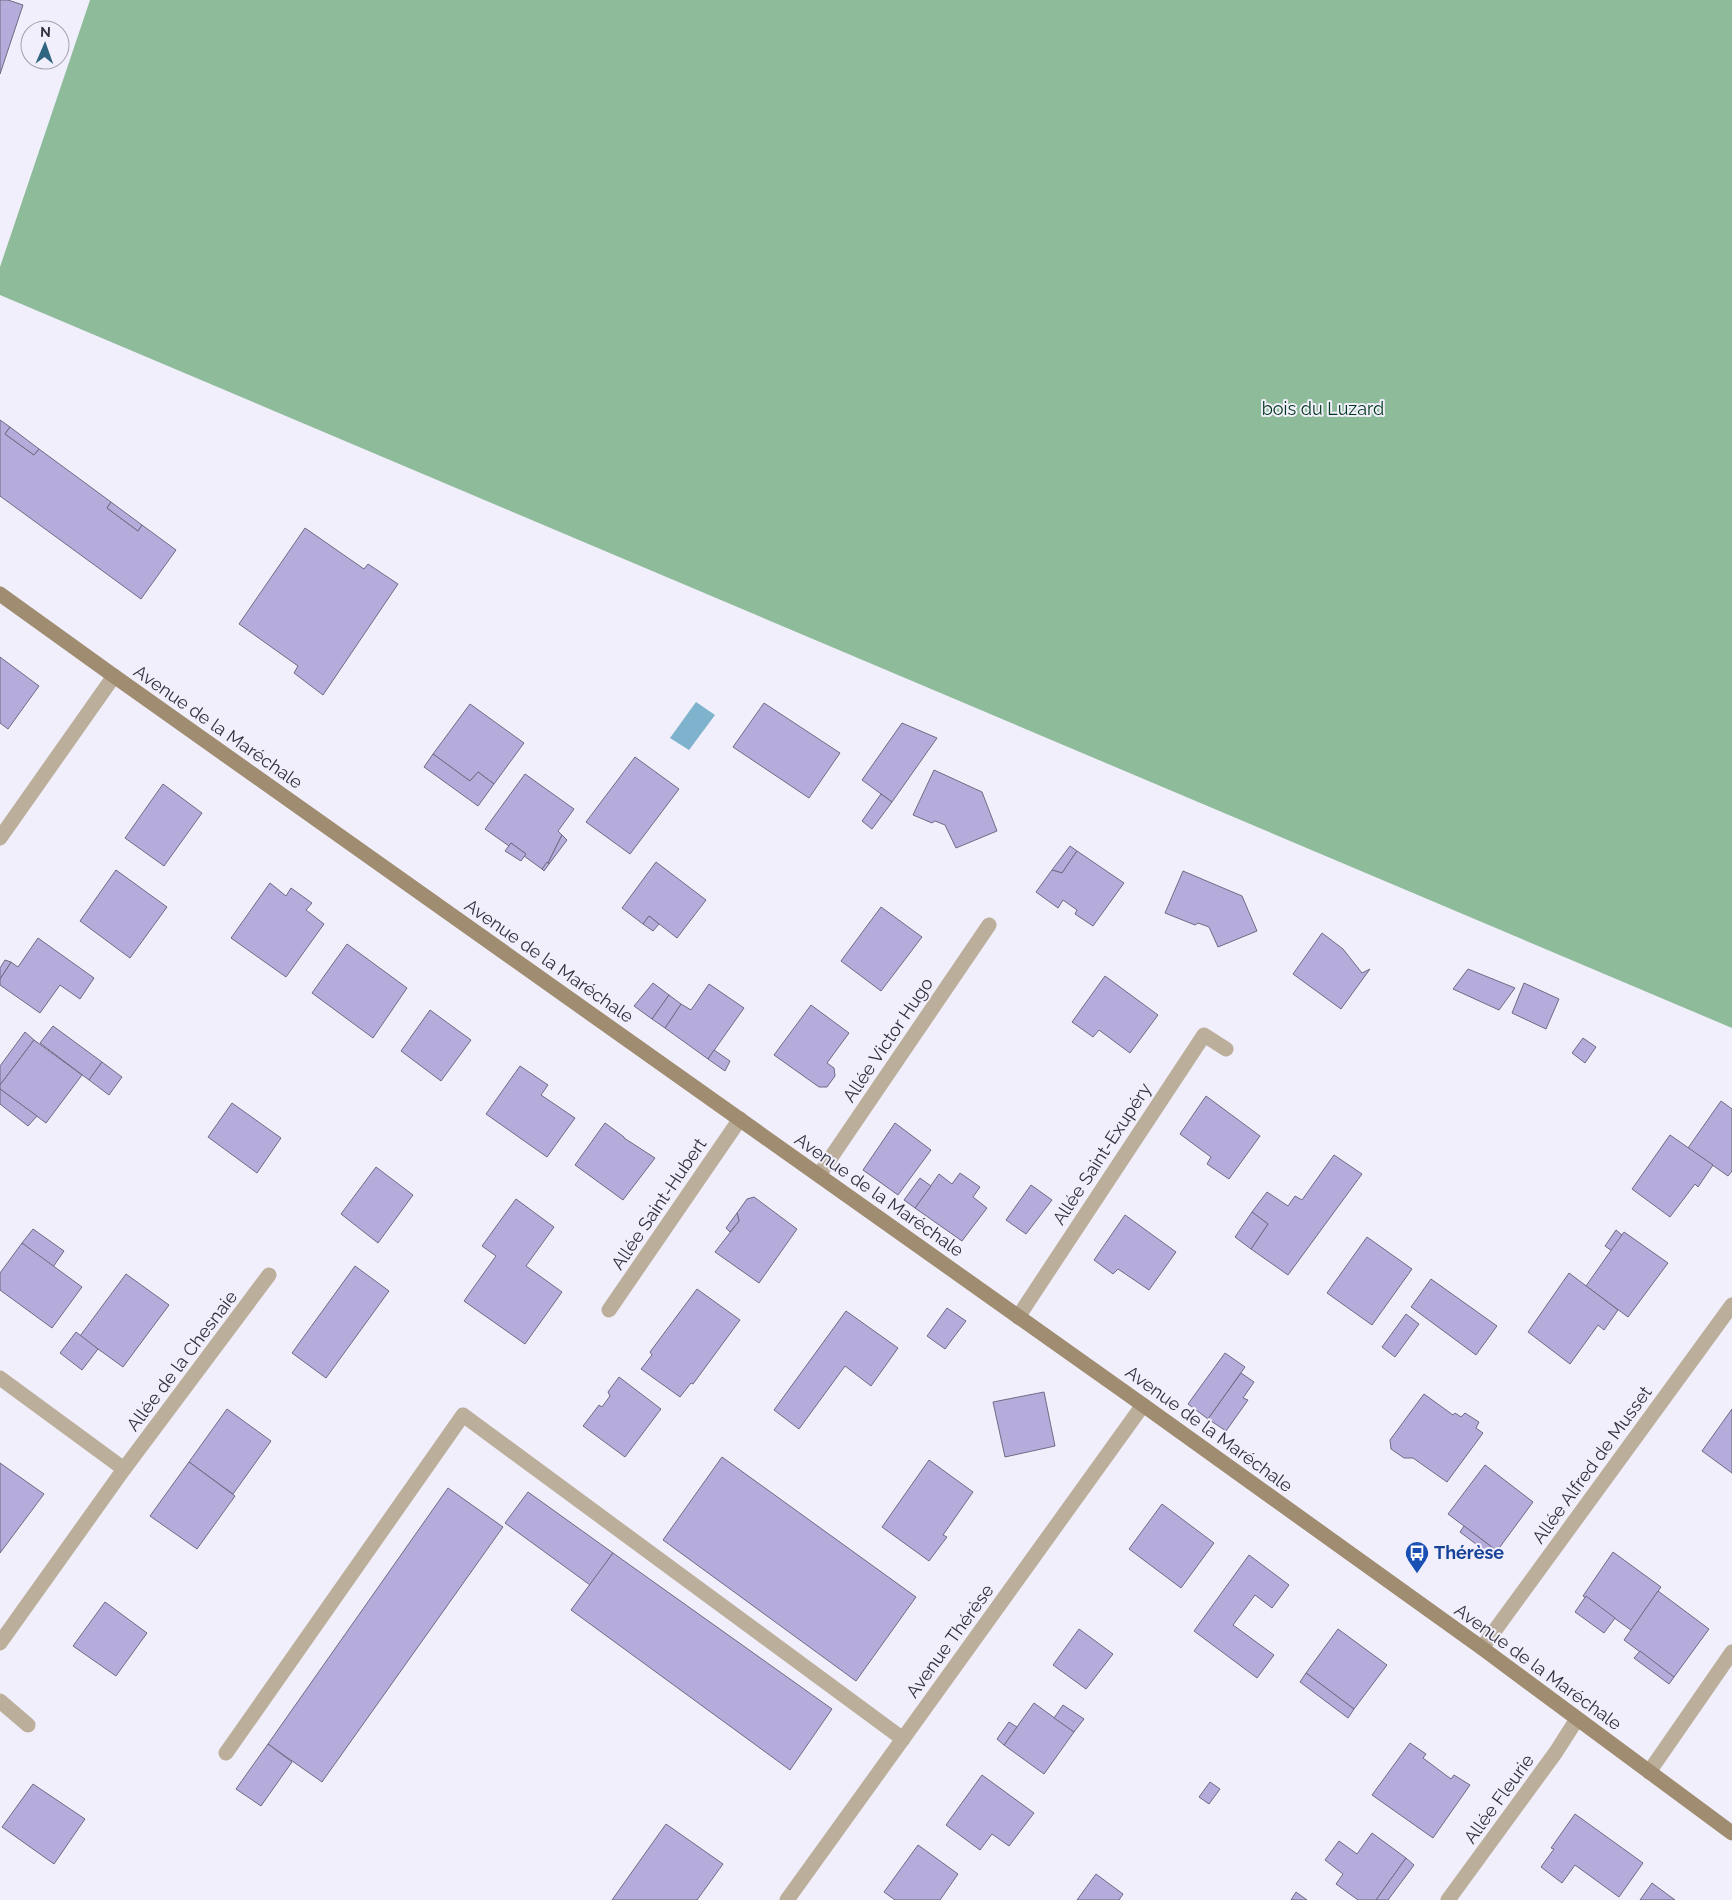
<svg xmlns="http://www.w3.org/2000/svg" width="1732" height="1900" viewBox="0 0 1732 1900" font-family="Raleway,sans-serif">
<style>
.forest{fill:#8ebb9a}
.water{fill:#7eb2cd}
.building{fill:#b5acdb;stroke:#706b85}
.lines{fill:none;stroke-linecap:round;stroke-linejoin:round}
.lane{stroke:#bbae9b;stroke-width:15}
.street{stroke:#bbae9b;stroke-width:15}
.secondary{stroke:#a08d71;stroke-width:15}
.labels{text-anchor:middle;stroke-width:4;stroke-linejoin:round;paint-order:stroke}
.park-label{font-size:18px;fill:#003819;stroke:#f1effb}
.street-label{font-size:18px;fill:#32303b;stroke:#f1effb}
.transit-label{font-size:18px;font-weight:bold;fill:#164399;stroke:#f1effb;text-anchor:start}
</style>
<rect width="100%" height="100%" fill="#f1effb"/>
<path class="forest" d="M90 0H1732V1028L0 295V267Z"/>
<path class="water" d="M696 702 715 715 689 750 670 738Z"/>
<g class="building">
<path d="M0 0H8L23 5 0 74Z"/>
<path d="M0 420 10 427 5 434 34 455 39 449 111 502 107 508 138 531 142 525 176 550 141 599 0 496Z"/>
<path d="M10 427 39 449 34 455 5 434Z"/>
<path d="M111 502 142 525 138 531 107 508Z"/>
<path d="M305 528 364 569 368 564 398 584 323 695 294 673 298 666 239 624Z"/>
<path d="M0 657 39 686 8 729 0 723Z"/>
<path d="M764 703 840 753 809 798 733 747Z"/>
<path d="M470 704 524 743 494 784 478 772 470 781 433 754Z"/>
<path d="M902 723 937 738 892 802 862 780Z"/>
<path d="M433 754 470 781 478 772 494 784 478 806 424 767Z"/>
<path d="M635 757 679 789 630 854 586 822Z"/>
<path d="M934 770 982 792 997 831 956 848 945 825 935 821 932 823 913 815Z"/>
<path d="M525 774 574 809 558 831 562 835 548 863 542 869 524 856 526 854 511 843 509 846 485 829Z"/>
<path d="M163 784 202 813 164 866 125 838Z"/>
<path d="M881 794 892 802 872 829 862 821Z"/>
<path d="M562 835 567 840 549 864 548 863Z"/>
<path d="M511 843 526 854 521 861 505 851Z"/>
<path d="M1070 846 1077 851 1062 873 1052 870Z"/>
<path d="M1077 851 1124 883 1093 926 1075 914 1077 910 1063 900 1058 908 1036 892 1052 870 1062 873Z"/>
<path d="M547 862 549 864 544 871 542 869Z"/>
<path d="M656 862 706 900 677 938 649 916 643 924 622 908Z"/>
<path d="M116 870 167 907 130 958 80 921Z"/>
<path d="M1183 871 1242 896 1257 931 1218 947 1209 927 1198 923 1195 925 1165 913Z"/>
<path d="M270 883 286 896 291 888 312 903 306 910 324 924 286 977 231 938Z"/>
<path d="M881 907 922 937 881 991 841 961Z"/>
<path d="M649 916 659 924 653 931 643 924Z"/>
<path d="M1322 933 1343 949 1362 973 1370 969 1341 1009 1293 974Z"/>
<path d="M38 938 94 978 80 999 60 985 40 1013 0 985V979L11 962 18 967Z"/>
<path d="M347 944 407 988 373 1038 312 993Z"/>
<path d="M5 960 11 962 0 979V968Z"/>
<path d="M1468 969 1515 988 1499 1010 1453 989Z"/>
<path d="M1105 976 1158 1015 1130 1053 1099 1030 1093 1037 1072 1022Z"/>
<path d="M653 983 669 995 652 1019 634 1006Z"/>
<path d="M1524 983 1559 999 1546 1029 1512 1013Z"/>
<path d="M709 984 744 1008 708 1059 665 1028 681 1004 691 1010Z"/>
<path d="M669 995 681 1004 665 1028 652 1019Z"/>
<path d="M811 1005 849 1033 827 1063 834 1068 835 1076 827 1087H819L774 1055Z"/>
<path d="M430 1010 471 1040 441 1081 401 1051Z"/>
<path d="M53 1026 102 1062 89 1080 40 1043Z"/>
<path d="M25 1032 34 1040 0 1085V1066Z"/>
<path d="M1583 1038 1596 1047 1585 1063 1572 1053Z"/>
<path d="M34 1040 82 1075 46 1123 0 1089V1085Z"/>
<path d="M714 1050 730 1061 725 1071 708 1059Z"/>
<path d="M102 1062 122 1077 109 1095 89 1080Z"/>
<path d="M520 1066 548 1085 541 1095 575 1118 547 1157 486 1114Z"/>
<path d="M0 1089 37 1116 28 1126 0 1104Z"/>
<path d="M1206 1096 1260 1136 1229 1179 1207 1164 1211 1157 1180 1134Z"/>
<path d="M1721 1101 1732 1109V1171L1728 1176 1688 1148Z"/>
<path d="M232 1103 281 1138 257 1173 208 1137Z"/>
<path d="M605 1123 624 1137V1138L655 1158 623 1200 575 1165Z"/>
<path d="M895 1123 931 1150 898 1195 863 1170Z"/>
<path d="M1670 1135 1713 1165 1698 1187 1695 1184 1670 1217 1632 1189Z"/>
<path d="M1334 1155 1362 1174 1288 1275 1251 1249 1268 1224 1252 1212 1267 1192 1288 1206 1295 1196 1302 1200Z"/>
<path d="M376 1167 413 1195 378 1243 341 1214Z"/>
<path d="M960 1173 980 1187 973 1197 987 1208 962 1241 915 1208 939 1174 952 1184Z"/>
<path d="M920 1178 931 1186 915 1208 904 1200Z"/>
<path d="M1031 1185 1052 1200 1026 1234 1006 1220Z"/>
<path d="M754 1197 797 1229 759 1283 715 1252 739 1221 737 1213 747 1199Z"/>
<path d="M516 1199 554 1227 526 1266 562 1292 525 1344 464 1301 496 1256 482 1246Z"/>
<path d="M1252 1212 1268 1224 1251 1249 1235 1237Z"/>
<path d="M737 1213 739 1221 730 1232 726 1228Z"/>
<path d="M1125 1215 1176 1252 1149 1290 1118 1269 1113 1274 1094 1260Z"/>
<path d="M33 1229 64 1251 53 1267 22 1243Z"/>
<path d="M1616 1230 1622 1235 1612 1251 1605 1246Z"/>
<path d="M1624 1232 1668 1263 1628 1317 1586 1286Z"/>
<path d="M1367 1237 1412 1269 1372 1325 1327 1293Z"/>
<path d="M22 1243 82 1287 52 1328 0 1290V1273Z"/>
<path d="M355 1266 389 1291 326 1378 292 1353Z"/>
<path d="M1569 1273 1618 1310 1604 1330 1598 1325 1570 1364 1528 1332Z"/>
<path d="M126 1274 169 1305 123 1367 80 1336Z"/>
<path d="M1431 1279 1497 1326 1476 1355 1411 1307Z"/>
<path d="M697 1289 740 1320 693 1384 691 1383 680 1397 641 1369 652 1355 650 1352Z"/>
<path d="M947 1308 966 1321 945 1349 927 1336Z"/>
<path d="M846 1311 898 1348 871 1386 845 1366 799 1429 774 1410Z"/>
<path d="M1406 1314 1419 1324 1395 1357 1382 1347Z"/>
<path d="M76 1332 98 1349 82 1370 60 1353Z"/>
<path d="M1225 1353 1245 1367 1208 1419 1188 1404Z"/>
<path d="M1241 1373 1254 1382 1243 1398 1248 1400 1226 1431 1208 1419Z"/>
<path d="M619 1377 661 1409 625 1457 583 1426 599 1405 602 1407 610 1396 608 1392Z"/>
<path d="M1044 1392 1055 1446 1005 1457 993 1402Z"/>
<path d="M1424 1394 1453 1415 1455 1413 1461 1417 1465 1413 1479 1422 1476 1428 1483 1433 1447 1482 1413 1458H1404L1391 1449 1390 1440Z"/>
<path d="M227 1409 271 1441 233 1494 189 1462Z"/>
<path d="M1732 1409V1473L1702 1451Z"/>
<path d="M722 1457 916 1597 856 1681 663 1540Z"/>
<path d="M929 1460 973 1492 943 1535 947 1537 929 1561 882 1527Z"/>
<path d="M189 1462 235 1496 197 1549 150 1516Z"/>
<path d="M0 1463 44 1494 0 1553Z"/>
<path d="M1485 1465 1533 1502 1497 1551 1448 1514Z"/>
<path d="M448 1488 503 1527 322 1782 268 1744Z"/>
<path d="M528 1492 613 1553 590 1585 505 1523Z"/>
<path d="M1162 1504 1214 1543 1181 1588 1129 1549Z"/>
<path d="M1464 1526 1497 1551 1493 1557 1460 1532Z"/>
<path d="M1613 1552 1661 1587 1631 1630 1583 1596Z"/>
<path d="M613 1553 832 1709 790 1770 571 1610Z"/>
<path d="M1249 1555 1289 1585 1272 1608 1255 1595 1233 1625 1274 1655 1257 1678 1194 1631Z"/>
<path d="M1658 1591 1709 1629 1674 1677 1624 1640Z"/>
<path d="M1586 1596 1615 1618 1604 1633 1575 1612Z"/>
<path d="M105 1602 147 1633 116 1676 73 1646Z"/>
<path d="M1079 1629 1113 1654 1086 1689 1053 1665Z"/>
<path d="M1338 1629 1387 1665 1354 1709 1306 1673Z"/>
<path d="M1640 1651 1674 1677 1669 1684 1634 1658Z"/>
<path d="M1306 1673 1354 1709 1348 1718 1300 1682Z"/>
<path d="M1034 1703 1074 1732 1044 1774 1004 1745Z"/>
<path d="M1063 1705 1084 1719 1074 1732 1054 1718Z"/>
<path d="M1009 1722 1017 1727 1004 1745 997 1739Z"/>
<path d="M1410 1743 1426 1754 1423 1758 1451 1779 1454 1775 1470 1785 1433 1838 1372 1795Z"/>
<path d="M268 1744 292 1762 261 1806 236 1789Z"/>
<path d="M982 1775 1034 1813 1009 1846 992 1834 980 1850 946 1825Z"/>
<path d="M1210 1782 1220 1789 1209 1804 1199 1797Z"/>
<path d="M33 1784 85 1819 54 1864 2 1827Z"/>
<path d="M1575 1814 1643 1863 1619 1897 1575 1865 1562 1883 1541 1867 1554 1849 1551 1848Z"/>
<path d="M666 1824 723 1864 697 1900H612Z"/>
<path d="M1372 1833 1406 1858 1376 1900H1358L1336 1884 1343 1874 1325 1860 1339 1841 1357 1854Z"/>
<path d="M918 1845 958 1874 940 1900H895L884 1892Z"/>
<path d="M1406 1858 1414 1865 1388 1900H1376Z"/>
<path d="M1096 1874 1123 1894 1119 1900H1077Z"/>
<path d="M1652 1883 1675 1900H1640Z"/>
<path d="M1296 1892 1307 1900H1291Z"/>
</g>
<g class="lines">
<g class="lane">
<path d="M819 1175 989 925"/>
<path d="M1018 1317 1204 1035 1226 1049"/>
<path d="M1482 1648 1732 1305"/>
<path d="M226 1753 463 1415 903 1739"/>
<path d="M1649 1772 1732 1652"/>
</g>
<g class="street">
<path d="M0 838 114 676"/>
<path d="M609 1310 740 1119"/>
<path d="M0 1378 124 1469"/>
<path d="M0 1643 124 1469 269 1275"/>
<path d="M0 1701 28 1725"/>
<path d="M787 1900 1143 1405"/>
<path d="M1448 1900 1556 1752 1577 1719"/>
</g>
<path class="secondary" d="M0 594 114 676 1143 1405 1482 1648 1732 1833"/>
</g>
<defs>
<g id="bus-pin" transform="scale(1.25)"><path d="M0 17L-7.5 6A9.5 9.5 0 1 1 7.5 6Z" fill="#1a4fb4" stroke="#f1effb"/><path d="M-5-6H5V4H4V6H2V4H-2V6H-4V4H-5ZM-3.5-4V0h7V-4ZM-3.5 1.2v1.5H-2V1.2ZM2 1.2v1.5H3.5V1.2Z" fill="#fff"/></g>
</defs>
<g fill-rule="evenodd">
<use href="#bus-pin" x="1417" y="1553"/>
</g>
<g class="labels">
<g class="park-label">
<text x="1323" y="415">bois du Luzard</text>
</g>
<g class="street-label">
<text transform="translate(218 727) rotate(35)" y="6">Avenue de la Maréchale</text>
<text transform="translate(549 961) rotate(35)" y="6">Avenue de la Maréchale</text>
<text transform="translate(888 1040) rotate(-56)" y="6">Allée Victor Hugo</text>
<text transform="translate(1102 1154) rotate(-57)" y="6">Allée Saint-Exupéry</text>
<text transform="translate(879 1195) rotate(35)" y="6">Avenue de la Maréchale</text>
<text transform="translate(659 1204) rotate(-56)" y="6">Allée Saint-Hubert</text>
<text transform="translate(182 1361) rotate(-53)" y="6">Allée de la Chesnaie</text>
<text transform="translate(1209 1429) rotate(36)" y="6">Avenue de la Maréchale</text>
<text transform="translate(1592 1465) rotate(-54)" y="6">Allée Alfred de Musset</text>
<text transform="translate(950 1641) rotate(-54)" y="6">Avenue Thérèse</text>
<text transform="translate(1538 1667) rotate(36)" y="6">Avenue de la Maréchale</text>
<text transform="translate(1499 1799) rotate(-54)" y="6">Allée Fleurie</text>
</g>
<g class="transit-label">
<text x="1434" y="1559">Thérèse</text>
</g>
</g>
<g transform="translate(45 45) rotate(2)"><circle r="24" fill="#f1effb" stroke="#a5a3ae"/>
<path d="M0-4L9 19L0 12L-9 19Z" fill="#306581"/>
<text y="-8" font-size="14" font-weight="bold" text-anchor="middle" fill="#32303b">N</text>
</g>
</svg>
